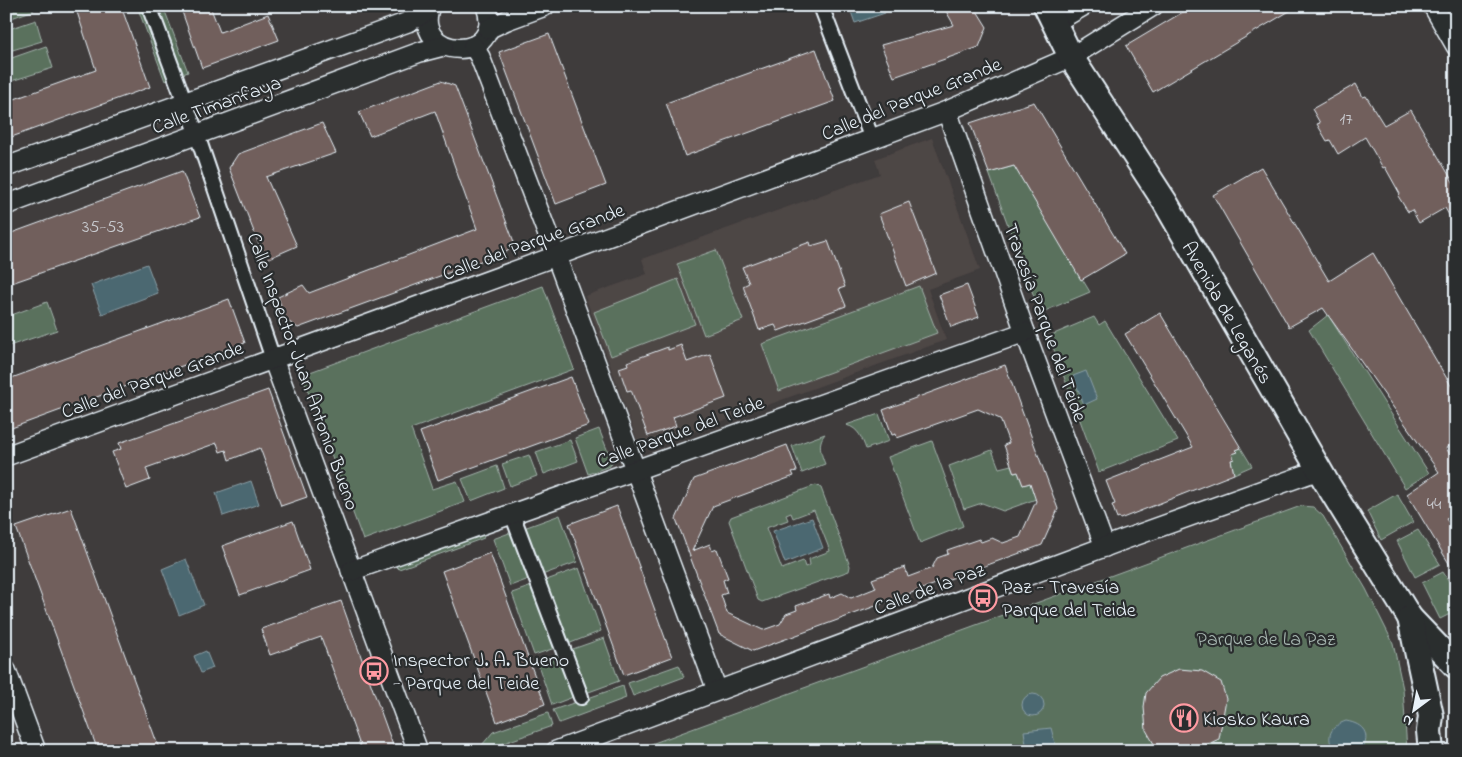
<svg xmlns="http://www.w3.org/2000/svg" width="1462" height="757" viewBox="0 0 1462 757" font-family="'Indie Flower',sans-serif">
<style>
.built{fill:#4e4645}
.green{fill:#5a715d;stroke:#a1b1aa;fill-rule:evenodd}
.water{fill:#4c6871;stroke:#8a9fa7}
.building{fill:#715f5b;stroke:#e8f1f8}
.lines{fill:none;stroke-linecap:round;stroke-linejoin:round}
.pedestrian-casing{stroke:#e8f1f8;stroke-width:18}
.minor-casing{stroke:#e8f1f8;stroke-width:22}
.tertiary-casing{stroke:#e8f1f8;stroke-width:28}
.pedestrian{stroke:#2a2d2e;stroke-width:14}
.minor{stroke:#2a2d2e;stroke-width:19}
.tertiary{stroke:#2a2d2e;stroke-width:24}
.labels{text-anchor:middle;stroke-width:4.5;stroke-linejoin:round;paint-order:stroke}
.number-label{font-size:18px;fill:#caccd1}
.street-label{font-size:20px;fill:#e8f1f8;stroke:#2a2d2e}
.poi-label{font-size:20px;fill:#e8f1f8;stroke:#2a2d2e;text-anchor:start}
.park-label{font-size:20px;fill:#a8b7b2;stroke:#2a2d2e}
</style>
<rect width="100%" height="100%" fill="#3f3c3c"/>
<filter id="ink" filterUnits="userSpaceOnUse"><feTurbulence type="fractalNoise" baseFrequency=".02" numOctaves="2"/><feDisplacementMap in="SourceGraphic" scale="10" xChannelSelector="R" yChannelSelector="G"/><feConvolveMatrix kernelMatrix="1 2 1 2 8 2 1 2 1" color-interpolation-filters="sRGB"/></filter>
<g filter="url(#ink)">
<path class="built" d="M932 138 980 270 928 289 946 340 641 451 585 296 647 274 642 259 880 174 875 159Z"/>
<g class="green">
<path d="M6 6H33L34 10 6 20Z"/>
<path d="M137 6H163L188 72 165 81Z"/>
<path d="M36 20 42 41 6 52V30Z"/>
<path d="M46 46 53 68 8 82 6 78V60Z"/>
<path d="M1014 166 1090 292 1040 313 989 173Z"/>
<path d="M716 250 743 320 704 335 677 264Z"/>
<path d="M678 279 695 324 611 356 594 312Z"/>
<path d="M543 286 574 369 411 429 432 489 457 481 465 502 363 540 302 375Z"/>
<path d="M919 286 937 333 779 391 762 344Z"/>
<path d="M47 302 57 330 6 347V317Z"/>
<path d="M1328 315 1429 473 1405 488 1309 330Z"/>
<path d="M1094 317 1099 325 1105 321 1178 441 1099 472 1049 336Z"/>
<path d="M879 414 889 441 866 449C862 439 859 428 846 425Z"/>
<path d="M599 429 612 462 610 466 588 474 575 438Z"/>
<path d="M825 434C817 443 821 454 825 464L802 473 792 446Z"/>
<path d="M570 440 578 461 544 474 536 452Z"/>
<path d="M932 441 963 526 920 543 888 457Z"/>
<path d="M1241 448 1252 466 1234 474 1231 460 1234 459 1232 454 1237 452 1236 450Z"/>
<path d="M992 450 999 468 1011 465 1014 473 1018 472 1023 485 1030 483 1036 499 1003 511 982 503 964 509 949 466Z"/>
<path d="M529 455 537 476 510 486 502 464Z"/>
<path d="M497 466 504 488 471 501 462 479Z"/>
<path d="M816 485 821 488 850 566 849 571 762 602 758 600 729 521 731 517ZM814 510 830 551 809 559 810 565 805 567 803 561 782 569 766 528 788 520 786 515 791 513 793 518Z"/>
<path d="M1397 494 1413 522 1381 540 1367 511Z"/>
<path d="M1301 506 1313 507 1323 516 1366 589 1393 643 1403 689 1407 751H632Z"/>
<path d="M560 515 577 562 542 575 524 528Z"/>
<path d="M481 529 484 538 399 569 392 562Z"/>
<path d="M1418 530 1440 564 1415 577 1397 541Z"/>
<path d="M512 532 529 579 510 586 493 539Z"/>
<path d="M579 568 601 631 568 644 544 581Z"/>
<path d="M1443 572 1456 592V611L1440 619 1422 583Z"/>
<path d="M532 586 555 648 534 655 512 593Z"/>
<path d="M604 638 619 681 586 693 570 650Z"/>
<path d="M557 655 573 697 552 705 537 662Z"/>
<path d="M679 665 684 677 633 696 628 683Z"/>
<path d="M623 686 626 698 559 723 553 710Z"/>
<path d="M548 713 552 726 484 750 482 745 493 732Z"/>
</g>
<g class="water">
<path d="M849 6H883L885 13 855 23Z"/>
<path d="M147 264 158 293 102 314 91 285Z"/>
<path d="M1086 371 1097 399 1084 405 1073 376Z"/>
<path d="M251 481 259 504 223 516 216 493Z"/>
<path d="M812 518 823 548 785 563 773 531Z"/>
<path d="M186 559 204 605 179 615 162 569Z"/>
<path d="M206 651 213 668 201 673 194 656Z"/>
<circle cx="1033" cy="705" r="11"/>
<path d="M1346 721C1364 724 1371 734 1362 751H1334C1325 736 1331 726 1346 721Z"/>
<path d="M1051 728 1057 751H1027L1024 731Z"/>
</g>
<g class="building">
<path d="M75 6H121L150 87 6 139V102L96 70Z"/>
<path d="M180 6H210L220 32 268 14 279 40 202 68Z"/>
<path d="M943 6H974L987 27 979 47 894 77 881 45 954 25Z"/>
<path d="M1193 6H1298L1153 92 1126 46Z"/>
<path d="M549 34 606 185 556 204 499 52Z"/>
<path d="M816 49 835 101 685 156 666 103Z"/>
<path d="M441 81 455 86 514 242 508 251 298 328 286 320 278 297 303 285 309 293 477 229 435 111 370 136 359 112Z"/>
<path d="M1356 84 1363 97 1366 96 1384 125 1411 110 1456 187V227L1445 208 1419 223 1412 210 1408 212 1398 196 1400 194 1385 167 1383 168 1365 137 1338 154 1330 140 1327 141 1317 124 1320 123 1312 109Z"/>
<path d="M1034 102 1125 254 1081 280 1014 166 989 173 970 123Z"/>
<path d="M322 123 336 153 266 177 297 246 265 260 229 168 238 154Z"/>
<path d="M1261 167 1329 281 1373 253 1456 394V442L1446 448 1456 464V512L1446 519 1456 533V575L1407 494 1439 472 1323 308 1289 327 1213 195Z"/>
<path d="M182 171 200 217 6 285V235Z"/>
<path d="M909 202 936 273 906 286 879 214Z"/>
<path d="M828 241 845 287 839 289 846 306 778 331 775 325 759 330 743 286 749 283 742 267 810 242 811 246Z"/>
<path d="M967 285 979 317 951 327 939 295Z"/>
<path d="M229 299 245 343 6 430V380Z"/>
<path d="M1160 313 1241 448 1236 450 1238 452 1232 454 1234 459 1231 460 1234 474 1120 519 1119 517 1117 518 1112 505 1115 504 1106 481 1193 447 1125 334Z"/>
<path d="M681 345 687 362 710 354 726 398 673 417 676 426 648 436 631 390 627 391 619 368 628 365 627 362 668 347V350Z"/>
<path d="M1005 365 1058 509 1042 545 753 651 719 634 676 519 694 479 787 445 797 471 792 472 794 476 713 506 692 551 710 544 712 551 717 549 728 578 723 580 727 593 721 595 727 613 763 630 780 624 786 614 797 610 796 606 829 594 830 598 842 593 851 598 876 588 872 579 905 567 908 577 932 568 937 558 948 554 947 550 979 539 981 542 992 538 1003 543 1020 537 1036 501 1030 483 1023 485 1018 472 1014 473 1004 445 1009 443 1000 419 978 409 897 438 896 434 892 435 883 410Z"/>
<path d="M571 377 589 425 438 480 420 432Z"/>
<path d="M268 390 307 497 281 506 260 448 229 460 226 450 220 452 217 443 146 468 150 480 126 489 112 452 121 449 119 443Z"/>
<path d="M617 506 672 657 624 675 569 524Z"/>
<path d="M71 508 160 751H98L16 527Z"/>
<path d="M293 521 310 570 240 595 222 546Z"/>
<path d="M490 553 545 704 497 722 442 571Z"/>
<path d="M341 601 395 751H362L321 637 270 655 261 629Z"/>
<path d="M1179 669 1202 671 1221 682 1226 699 1219 739 1193 751H1162L1154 744 1146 730 1144 707 1146 693 1159 678Z"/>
</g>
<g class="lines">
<g class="pedestrian-casing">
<g id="pedestrian">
<path d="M149 6 197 135 273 359"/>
<path d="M821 6 872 139"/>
<path d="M512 514 581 697"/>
</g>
</g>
<g class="minor-casing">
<g id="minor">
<path d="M430 6C410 60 507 65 486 6"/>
<path d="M1433 6 1456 46"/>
<path d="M1054 23 1083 6"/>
<path d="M488 29 507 20 545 6"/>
<path d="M473 46 480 57 556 256 717 690"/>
<path d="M947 111 1025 332 1105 547"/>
<path d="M6 167 408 22 428 11"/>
<path d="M6 205 420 52 443 46"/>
<path d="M273 359 418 751"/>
<path d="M6 456 556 256 947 111 1071 57 1153 6"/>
<path d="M351 571 1025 332"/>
<path d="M6 670 36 751"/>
<path d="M556 751 1123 540 1319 470"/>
</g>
</g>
<g class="tertiary-casing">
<g id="tertiary">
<path d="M1046 6 1071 57 1165 202 1325 480 1410 618 1456 666"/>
<path d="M1410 618 1431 716 1429 731 1431 751"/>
</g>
</g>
<use href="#pedestrian" class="pedestrian"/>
<use href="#minor" class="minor"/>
<use href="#tertiary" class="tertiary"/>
</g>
</g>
<defs>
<g id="bus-ring" transform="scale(1.4375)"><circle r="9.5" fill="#2a2d2e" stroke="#ff9aa2" stroke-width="1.5"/><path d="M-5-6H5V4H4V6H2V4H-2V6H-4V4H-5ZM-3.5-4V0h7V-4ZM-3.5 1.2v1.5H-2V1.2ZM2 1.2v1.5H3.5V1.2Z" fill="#ff9aa2"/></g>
<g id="restaurant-ring" transform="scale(1.4375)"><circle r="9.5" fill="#2a2d2e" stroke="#ff9aa2" stroke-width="1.5"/><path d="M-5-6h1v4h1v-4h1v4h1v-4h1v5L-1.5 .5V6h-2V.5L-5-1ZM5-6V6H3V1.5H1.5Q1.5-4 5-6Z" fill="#ff9aa2"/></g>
</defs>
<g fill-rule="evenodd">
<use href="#bus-ring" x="983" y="598"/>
<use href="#bus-ring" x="374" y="671"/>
<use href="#restaurant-ring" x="1184" y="718"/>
</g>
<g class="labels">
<g class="number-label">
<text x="1346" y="124">17</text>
<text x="103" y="232">35-53</text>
<text x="1434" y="509">44</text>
</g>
<g class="street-label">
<text transform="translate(911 98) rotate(-22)" y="7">Calle del Parque Grande</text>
<text transform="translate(216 104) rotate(-20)" y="7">Calle Timanfaya</text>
<text transform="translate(533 241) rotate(-20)" y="7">Calle del Parque Grande</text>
<text transform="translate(1228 312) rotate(60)" y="7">Avenida de Leganés</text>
<text transform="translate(1046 322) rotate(70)" y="7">Travesía Parque del Teide</text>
<text transform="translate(304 371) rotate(70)" y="7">Calle Inspector Juan Antonio Bueno</text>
<text transform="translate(152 379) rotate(-20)" y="7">Calle del Parque Grande</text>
<text transform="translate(680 431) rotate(-20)" y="7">Calle Parque del Teide</text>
<text transform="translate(929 588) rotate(-20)" y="7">Calle de la Paz</text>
</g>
<g class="poi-label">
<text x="1002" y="593">Paz - Travesía<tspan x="1002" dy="23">Parque del Teide</tspan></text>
<text x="393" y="666">Inspector J. A. Bueno<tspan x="393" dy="23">- Parque del Teide</tspan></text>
<text x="1203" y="725">Kiosko Kaura</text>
</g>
<g class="park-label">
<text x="1266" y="645">Parque de La Paz</text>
</g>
</g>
<rect width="1462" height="757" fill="none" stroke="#2a2d2e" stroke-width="25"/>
<rect x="12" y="12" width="1437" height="732" fill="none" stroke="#e8f1f8" stroke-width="2" filter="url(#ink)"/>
<g transform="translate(1414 710) rotate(212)" stroke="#2a2d2e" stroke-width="4" paint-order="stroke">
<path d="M0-4L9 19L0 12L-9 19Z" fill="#e8f1f8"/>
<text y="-8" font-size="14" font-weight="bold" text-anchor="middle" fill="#e8f1f8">N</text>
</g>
</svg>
